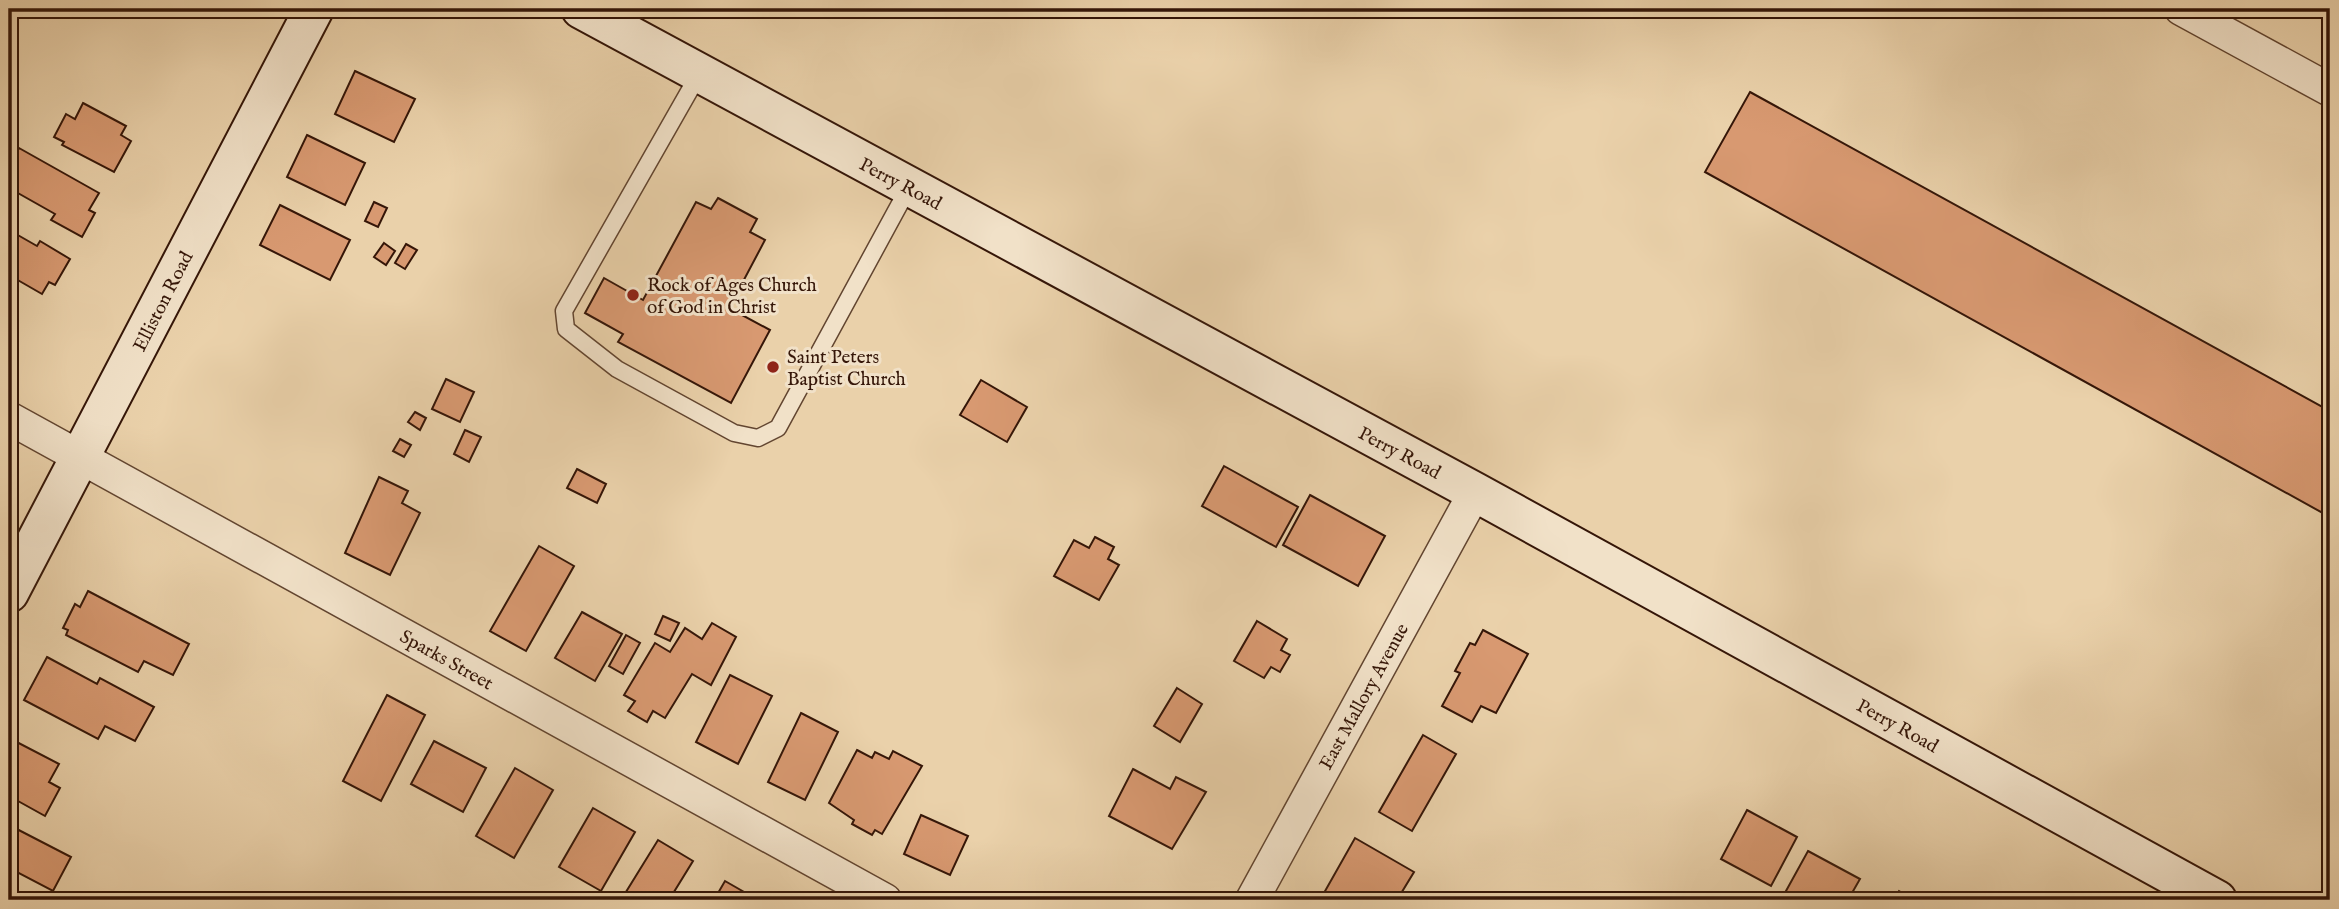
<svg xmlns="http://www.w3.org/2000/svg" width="2339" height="909" viewBox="0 0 2339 909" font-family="'IM FELL English',serif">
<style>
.building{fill:#d89971;stroke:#351608;stroke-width:2}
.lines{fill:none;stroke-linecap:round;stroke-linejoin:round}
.lane-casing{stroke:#624530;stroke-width:19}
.street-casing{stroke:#624530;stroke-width:35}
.secondary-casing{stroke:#351608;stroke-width:42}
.lane{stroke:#f1e1c8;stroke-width:16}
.street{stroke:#f1e1c8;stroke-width:32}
.secondary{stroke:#f1e1c8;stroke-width:38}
.poi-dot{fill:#8f2418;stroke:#f1e1c8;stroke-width:2.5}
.labels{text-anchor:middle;stroke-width:6;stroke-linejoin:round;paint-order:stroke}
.street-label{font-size:19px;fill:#351608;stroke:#f1e1c8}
.poi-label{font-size:19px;fill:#351608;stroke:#f1e1c8;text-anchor:start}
</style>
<rect width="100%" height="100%" fill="#ead1aa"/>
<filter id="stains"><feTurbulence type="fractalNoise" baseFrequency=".00286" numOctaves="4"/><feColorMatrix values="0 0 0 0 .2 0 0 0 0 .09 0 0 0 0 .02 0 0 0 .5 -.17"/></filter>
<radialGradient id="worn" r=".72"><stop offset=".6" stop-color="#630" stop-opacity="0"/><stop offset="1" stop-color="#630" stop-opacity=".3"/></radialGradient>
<g class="building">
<path d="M355 71 415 99 394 142 335 114Z"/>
<path d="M1750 92 2330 411V517L1705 172Z"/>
<path d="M83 103 126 126 121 135 131 141 114 172 62 145 64 142 54 137 66 114 75 119Z"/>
<path d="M307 135 365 163 345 205 287 177Z"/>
<path d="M19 148 99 193 89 210 95 213 82 237 51 220 55 214 9 188V167Z"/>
<path d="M718 198 757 219 750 232 765 240 729 308 770 330 731 403 618 342 623 334 585 313 604 278 643 300 696 202 711 209Z"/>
<path d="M374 202 387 208 378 227 365 221Z"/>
<path d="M280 205 350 240 330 280 260 245Z"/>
<path d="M9 230 37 246 40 241 70 259 55 285 49 282 42 294 9 275Z"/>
<path d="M384 243 395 251 386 265 374 257Z"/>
<path d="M406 244 417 250 405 269 395 263Z"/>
<path d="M446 379 474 392 460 422 432 409Z"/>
<path d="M981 380 1027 407 1007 442 960 415Z"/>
<path d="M415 412 426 418 420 430 408 422Z"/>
<path d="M465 430 481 437 469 462 454 454Z"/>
<path d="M400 439 411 445 404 457 393 451Z"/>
<path d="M1224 466 1298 507 1276 547 1202 506Z"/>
<path d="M577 469 606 484 597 503 567 488Z"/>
<path d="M379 477 408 491 402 503 420 513 390 575 345 553Z"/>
<path d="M1310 495 1385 536 1358 586 1283 545Z"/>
<path d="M1095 537 1114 547 1108 559 1119 565 1099 600 1054 576 1074 540 1089 548Z"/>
<path d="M539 546 574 566 526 651 490 631Z"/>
<path d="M88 591 189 644 173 675 144 661 138 672 66 635 68 630 63 628 75 604 80 607Z"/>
<path d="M582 612 622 634 595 681 555 658Z"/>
<path d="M663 616 679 623 670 641 655 634Z"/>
<path d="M1257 621 1287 639 1281 650 1290 655 1280 672 1271 667 1264 678 1234 661Z"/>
<path d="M712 623 736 637 711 685 692 674 665 718 653 711 647 722 628 711 635 701 624 695 655 643 670 652 685 628 702 639Z"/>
<path d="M1483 630 1528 654 1496 713 1481 706 1472 722 1442 706 1460 673 1455 671 1470 643 1475 645Z"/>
<path d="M626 635 640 643 623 674 609 666Z"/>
<path d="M47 657 97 684 100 678 154 707 135 741 105 726 98 739 24 700Z"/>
<path d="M730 675 772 696 738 764 696 742Z"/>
<path d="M1177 688 1202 704 1180 742 1154 726Z"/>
<path d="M387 695 425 715 381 801 343 781Z"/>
<path d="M801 713 838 732 805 800 768 782Z"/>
<path d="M1423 735 1456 754 1412 831 1379 812Z"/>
<path d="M9 738 59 764 49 782 60 788 45 816 9 796Z"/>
<path d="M434 741 486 768 463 812 411 784Z"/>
<path d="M857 750 872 758 875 752 889 759 893 751 922 766 882 834 875 830 872 835 852 824 854 820 829 803Z"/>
<path d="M515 768 553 790 514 858 476 836Z"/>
<path d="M1133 769 1170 789 1176 777 1206 792 1172 849 1109 816Z"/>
<path d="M593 808 635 832 601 891 559 867Z"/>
<path d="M1747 810 1797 837 1771 886 1721 859Z"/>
<path d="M921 815 968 836 950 875 904 854Z"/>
<path d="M9 825 71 857 53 891 9 868Z"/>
<path d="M1355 838 1414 872 1397 900H1320Z"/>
<path d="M658 840 693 861 669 900H621Z"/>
<path d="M1808 851 1860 879 1848 900H1781Z"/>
<path d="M725 881 758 900H714Z"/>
<path d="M1899 891 1915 900H1894Z"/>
</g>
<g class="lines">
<g class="lane-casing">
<path id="lane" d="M699 74 564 311 566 329 617 369 734 433 758 438 778 428 909 187"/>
</g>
<g class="street-casing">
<g id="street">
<path d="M2181 9 2330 90"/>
<path d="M9 418 885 900"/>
<path d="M1252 900 1475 492"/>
</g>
</g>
<g class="secondary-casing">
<g id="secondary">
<path d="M581 9 1475 492 2217 900"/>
<path d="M9 593 314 9"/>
</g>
</g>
<use href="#lane" class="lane"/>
<use href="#street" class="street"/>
<use href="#secondary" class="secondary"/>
</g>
<g class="poi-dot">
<circle cx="633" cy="295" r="7"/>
<circle cx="773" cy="367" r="7"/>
</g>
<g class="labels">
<g class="street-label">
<text transform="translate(901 183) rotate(28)" y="7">Perry Road</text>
<text transform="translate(162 301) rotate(-63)" y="7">Elliston Road</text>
<text transform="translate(1400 452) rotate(28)" y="7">Perry Road</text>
<text transform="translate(447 659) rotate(29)" y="7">Sparks Street</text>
<text transform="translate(1363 696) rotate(-61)" y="7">East Mallory Avenue</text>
<text transform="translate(1898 725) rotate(29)" y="7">Perry Road</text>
</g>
<g class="poi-label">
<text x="647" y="291">Rock of Ages Church<tspan x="647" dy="22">of God in Christ</tspan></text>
<text x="787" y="363">Saint Peters<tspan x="787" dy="22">Baptist Church</tspan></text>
</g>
</g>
<rect width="2339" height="909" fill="none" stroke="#ead1aa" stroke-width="35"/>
<rect x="10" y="10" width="2318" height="888" fill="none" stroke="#351608" stroke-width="3.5"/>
<rect x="18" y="18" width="2304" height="874" fill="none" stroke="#351608" stroke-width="2"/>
<rect width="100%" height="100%" filter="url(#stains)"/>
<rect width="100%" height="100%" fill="url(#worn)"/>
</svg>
